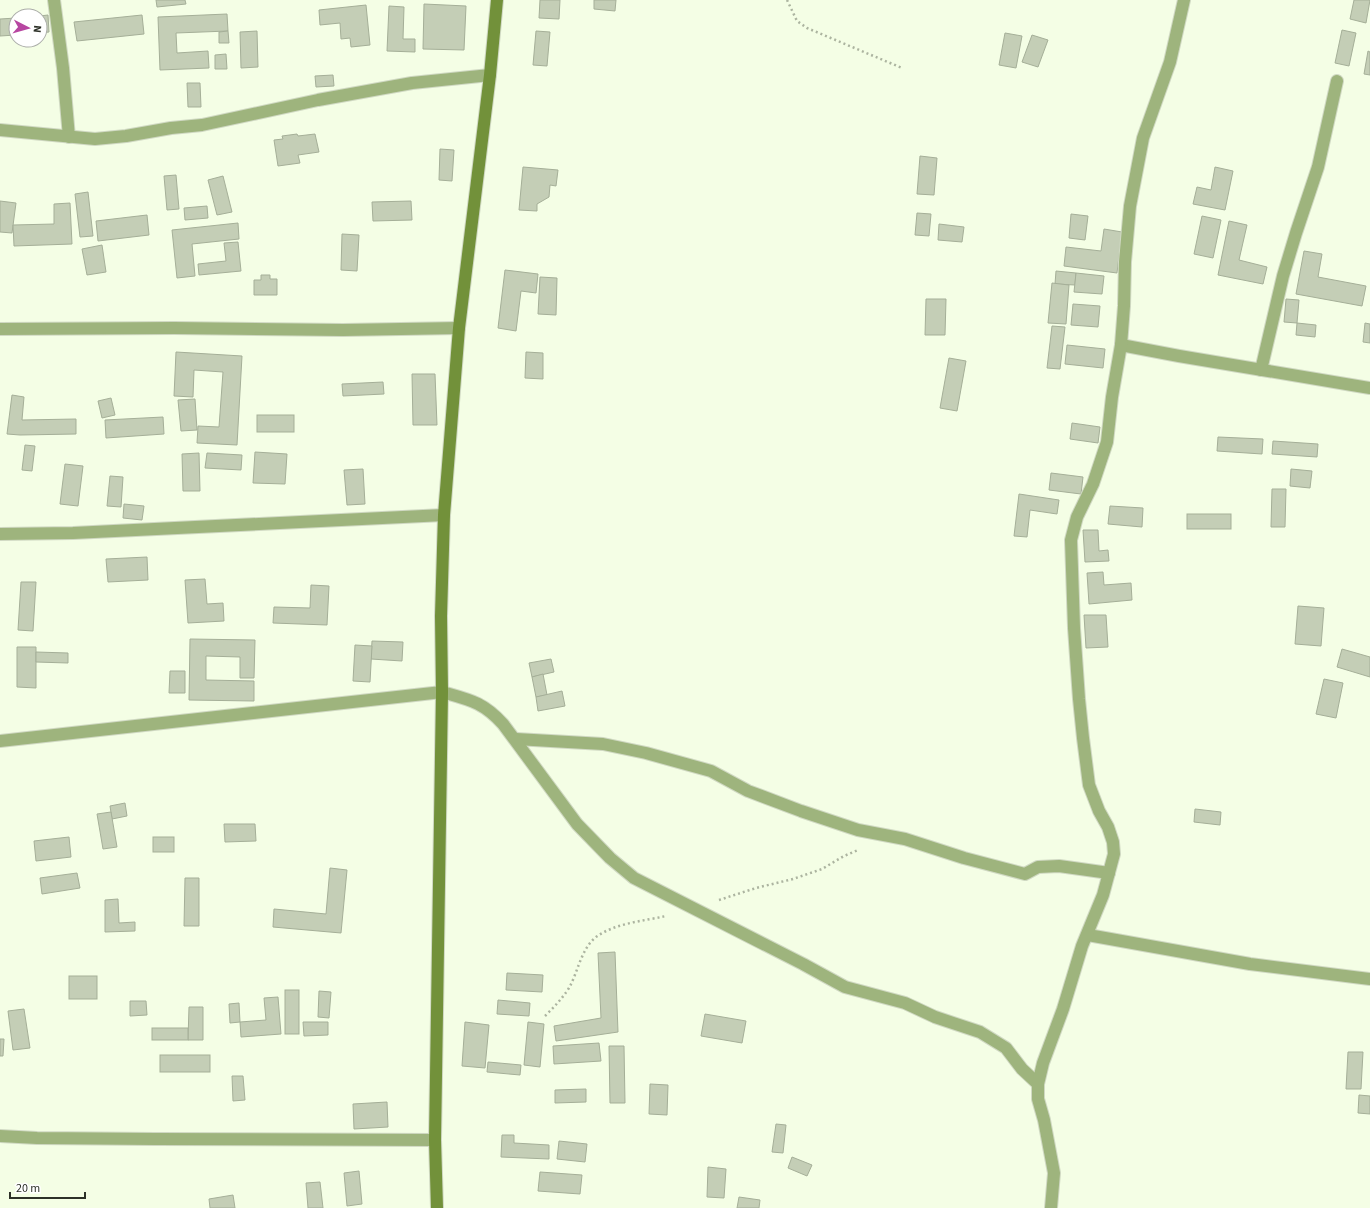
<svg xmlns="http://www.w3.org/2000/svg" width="1370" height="1208" viewBox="0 0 1370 1208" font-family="'Source Sans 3',sans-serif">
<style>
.building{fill:#c4ceb6;stroke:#a5af98}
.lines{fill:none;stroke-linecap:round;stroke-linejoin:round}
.street-casing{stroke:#d0d9c3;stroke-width:14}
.secondary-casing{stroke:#d0d9c3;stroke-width:14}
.path{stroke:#acb4a0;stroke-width:2.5;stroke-dasharray:2 3;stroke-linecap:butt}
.street{stroke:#9eb47d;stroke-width:12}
.secondary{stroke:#72913a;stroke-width:12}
</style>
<rect width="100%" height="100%" fill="#f4fee5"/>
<g class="building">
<path d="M156 0H185L186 4 157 7Z"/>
<path d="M540 0H560L559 19 539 18Z"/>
<path d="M594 0H616L615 11 594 9Z"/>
<path d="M1354 0H1370L1366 23 1350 19Z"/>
<path d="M424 4 466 6 464 50 423 49Z"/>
<path d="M366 5 370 45 351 47 350 38 341 39 340 23 320 25 319 10Z"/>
<path d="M389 6 404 7 403 39H415V52L387 51Z"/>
<path d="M227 14 228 31 176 33 177 53 208 51 209 68 160 70 158 17Z"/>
<path d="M48 15 49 32 40 33V16Z"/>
<path d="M142 15 144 34 77 41 74 22Z"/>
<path d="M16 18V35L0 36V19Z"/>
<path d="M1342 30 1356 33 1349 66 1335 63Z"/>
<path d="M228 31 229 43H219V32Z"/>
<path d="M257 31 258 67 241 68 240 32Z"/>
<path d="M536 31 550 32 547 66 533 65Z"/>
<path d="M1005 33 1022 36 1016 68 999 65Z"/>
<path d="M1032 35 1048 40 1038 67 1022 62Z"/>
<path d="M1368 51 1370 52V75L1364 74Z"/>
<path d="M226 54 227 69H215V55Z"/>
<path d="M333 75 334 86 316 87 315 76Z"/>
<path d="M187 83H200L201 107H188Z"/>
<path d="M297 134 298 136 315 134 319 152 298 155 300 163 278 166 274 140 283 139 282 136Z"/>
<path d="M440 149 454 150 452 181 439 180Z"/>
<path d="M920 156 937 158 934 195 917 194Z"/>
<path d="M523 167 558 170 556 186 550 185 549 197 537 204V211L519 210Z"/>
<path d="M1215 167 1233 171 1225 210 1193 204 1197 187 1211 190Z"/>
<path d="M176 175 179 209 167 210 164 176Z"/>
<path d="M223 176 232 212 217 215 208 180Z"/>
<path d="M88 192 93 236 80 237 75 194Z"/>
<path d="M0 201 16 203 12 233 0 232Z"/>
<path d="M411 201 412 220 373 221 372 202Z"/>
<path d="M70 203 72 244 14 246 13 225 54 224V204Z"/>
<path d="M207 206 208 218 185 220 184 208Z"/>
<path d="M917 213 931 214 929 236 915 235Z"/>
<path d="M1071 214 1088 216 1085 240 1069 238Z"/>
<path d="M147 215 149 235 98 241 96 221Z"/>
<path d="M1202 216 1221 220 1213 258 1194 254Z"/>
<path d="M1229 221 1247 225 1239 260 1267 267 1263 284 1218 275Z"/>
<path d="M238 223 239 239 192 244 195 276 177 278 172 230Z"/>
<path d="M939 224 964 227 962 242 938 240Z"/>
<path d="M1104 229 1122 232 1117 273 1064 266 1066 247 1101 251Z"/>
<path d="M342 234 359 235 357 271 341 270Z"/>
<path d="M238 242 241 271 199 275 198 264 226 261 224 243Z"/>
<path d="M102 245 106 272 87 275 82 249Z"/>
<path d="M1304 251 1322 254 1318 277 1366 286 1362 306 1296 294Z"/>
<path d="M505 270 538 274 536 293 521 291 516 331 498 328Z"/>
<path d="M1056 271 1076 273 1075 285 1055 284Z"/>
<path d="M1076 273 1104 276 1102 294 1074 292Z"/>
<path d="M261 275H270V279H277V295H254V280H261Z"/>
<path d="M540 277 557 278 556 315 538 314Z"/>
<path d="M1052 283 1069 285 1066 324 1048 323Z"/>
<path d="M926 299H946L945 335H925Z"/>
<path d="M1286 299 1299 300 1297 323 1284 322Z"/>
<path d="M1073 304 1100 306 1098 327 1071 325Z"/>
<path d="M1297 323 1316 325 1315 337 1296 335Z"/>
<path d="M1365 323 1370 324V343L1363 342Z"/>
<path d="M1052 326 1065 327 1060 369 1047 368Z"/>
<path d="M1067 345 1105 349 1103 368 1065 364Z"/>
<path d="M176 352 242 356 237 445 197 443 198 426 219 427 223 372 194 370 193 397 174 396Z"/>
<path d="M526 352 543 353V379L525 378Z"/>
<path d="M949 358 966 361 957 411 940 408Z"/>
<path d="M412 374H435L437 425H413Z"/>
<path d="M383 382 384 394 343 396 342 384Z"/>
<path d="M12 395 24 397 22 420 76 419V434L20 435 7 434Z"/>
<path d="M111 398 115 415 102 418 98 401Z"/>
<path d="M195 399 197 430 181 431 178 400Z"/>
<rect x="257" y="415" width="37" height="17"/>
<path d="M163 417 164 434 106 438 105 420Z"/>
<path d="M1072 423 1100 427 1098 443 1070 439Z"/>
<path d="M1218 437 1263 439 1262 454 1217 451Z"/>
<path d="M1273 441 1318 444 1317 457 1272 454Z"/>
<path d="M25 445 35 446 32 471 22 470Z"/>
<path d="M255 452 287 454 285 484 253 483Z"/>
<path d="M199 453 200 491H183L182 454Z"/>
<path d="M207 453 242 455 241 470 205 468Z"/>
<path d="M65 464 83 466 78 506 60 504Z"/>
<path d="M363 469 365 504 347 505 344 470Z"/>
<path d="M1291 469 1312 471 1310 488 1290 486Z"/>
<path d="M1051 473 1083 477 1081 494 1049 490Z"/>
<path d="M110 476 123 477 121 507 107 506Z"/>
<path d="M1272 489H1286L1285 527H1271Z"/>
<path d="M1019 494 1059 500 1057 514 1030 510 1027 537 1014 536Z"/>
<path d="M124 504 144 506 142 520 123 518Z"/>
<path d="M1110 506 1143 508 1142 527 1108 524Z"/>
<rect x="1187" y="514" width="44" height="15"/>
<path d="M1083 530H1098L1099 551 1108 550 1109 561 1085 562Z"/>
<path d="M147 557 148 580 108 582 106 559Z"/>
<path d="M1103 572 1104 585 1131 583 1132 600 1089 604 1087 573Z"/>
<path d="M205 579 207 604 223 603 224 621 188 623 185 580Z"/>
<path d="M21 582H36L33 631 18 630Z"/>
<path d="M311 585 329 586 327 625 273 623 274 607 310 608Z"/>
<path d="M1298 606 1324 608 1321 646 1295 644Z"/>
<path d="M1084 615H1106L1108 647 1086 648Z"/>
<path d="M190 639 255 640 254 678H240V657L206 656V680L254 681V701L189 700Z"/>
<path d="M372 641 403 642 402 661 371 659Z"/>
<path d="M355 645 372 646 370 682 353 681Z"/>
<path d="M17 647H36V688L17 687Z"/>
<path d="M1342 649 1370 657V677L1337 667Z"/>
<path d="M36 652 68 653V663L36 662Z"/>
<path d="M551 659 554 672 532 677 529 663Z"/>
<path d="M170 671H185V693H169Z"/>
<path d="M543 674 547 695 536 697 532 677Z"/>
<path d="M1324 679 1343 683 1336 718 1316 714Z"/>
<path d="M562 691 565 706 538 711 536 697Z"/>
<path d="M125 803 127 816 112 819 110 806Z"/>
<path d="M1195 809 1221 812 1220 825 1194 822Z"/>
<path d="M111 812 117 847 103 849 97 814Z"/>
<path d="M224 824H255L256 841 225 842Z"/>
<path d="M69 837 71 857 36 861 34 841Z"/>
<rect x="153" y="837" width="21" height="15"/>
<path d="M330 868 347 870 341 933 273 927 274 909 326 914Z"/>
<path d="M77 873 80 888 42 894 40 878Z"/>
<path d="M185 878H199V926H184Z"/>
<path d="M118 899 119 923 135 922V931L105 932V900Z"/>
<path d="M615 952 618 1032 556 1041 554 1026 601 1018 598 953Z"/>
<path d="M507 973 543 975 542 992 506 990Z"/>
<rect x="69" y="976" width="28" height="23"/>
<rect x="285" y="990" width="14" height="44"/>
<path d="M319 991 331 992 329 1018 318 1017Z"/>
<path d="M278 997 281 1034 241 1037 240 1022 266 1020 264 998Z"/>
<path d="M498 1000 530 1003 529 1016 497 1014Z"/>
<path d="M130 1001H146L147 1015 130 1016Z"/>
<path d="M239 1003 240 1022 230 1023 229 1004Z"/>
<path d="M189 1007H203V1040H188Z"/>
<path d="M24 1009 30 1048 13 1050 8 1011Z"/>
<path d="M705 1014 746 1021 742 1043 701 1036Z"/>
<path d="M303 1022H328V1035L304 1036Z"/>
<path d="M465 1022 489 1025 485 1068 462 1066Z"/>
<path d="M528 1022 544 1024 540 1067 524 1065Z"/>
<rect x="152" y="1028" width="36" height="12"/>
<path d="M0 1039H4L3 1056H0Z"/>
<path d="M599 1043 601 1061 554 1064 553 1046Z"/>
<path d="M609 1046H624L625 1103H610Z"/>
<path d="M1348 1052H1363L1361 1089H1346Z"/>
<rect x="160" y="1055" width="50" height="17"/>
<path d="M488 1062 521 1065 520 1075 487 1072Z"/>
<path d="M232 1076H243L245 1100 233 1101Z"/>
<path d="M650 1084 668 1085 667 1115 649 1114Z"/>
<path d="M586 1089V1102L555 1103V1090Z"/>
<path d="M1359 1095 1370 1096V1114L1358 1113Z"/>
<path d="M387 1102 388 1127 354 1129 353 1104Z"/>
<path d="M776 1124 786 1125 783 1153 772 1152Z"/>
<path d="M502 1135H514V1143L549 1145V1159L501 1157Z"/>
<path d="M559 1141 587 1144 585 1162 557 1159Z"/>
<path d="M792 1157 812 1165 807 1176 788 1168Z"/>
<path d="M708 1167 726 1169 724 1198 707 1197Z"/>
<path d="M359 1171 362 1204 347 1206 344 1173Z"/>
<path d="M540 1172 582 1175 580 1194 538 1191Z"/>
<path d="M320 1182 323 1208H308L306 1183Z"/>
<path d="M233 1195 235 1208H210L209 1199Z"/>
<path d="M739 1197 760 1200 759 1208H737Z"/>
</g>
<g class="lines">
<g class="street-casing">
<g id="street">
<path d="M54 0 63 68 69 137"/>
<path d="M0 130 95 139 126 136 171 128 202 125 318 100 412 83 490 75"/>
<path d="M0 329 174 328 343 330 459 328"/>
<path d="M1121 345 1179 356 1370 388"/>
<path d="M1261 370 1283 276 1296 233 1318 167 1337 81"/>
<path d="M0 534 73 533 444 515"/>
<path d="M516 739 603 744 646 753 711 771 748 791 801 811 858 830 905 839 964 858 1025 874 1038 867 1059 866 1109 873"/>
<path d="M0 741 442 692C470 700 483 702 503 724L577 824 610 858 634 878 803 964 845 987 905 1003 935 1017 980 1032 1006 1048 1022 1069 1038 1084"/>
<path d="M1088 935 1250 964 1370 979"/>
<path d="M0 1136 37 1138 155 1139 435 1140"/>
<path d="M1051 1208 1054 1173 1044 1120 1038 1099V1084L1043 1063 1063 1009 1082 946 1103 895 1114 854 1113 842 1108 827 1099 811 1089 785 1083 738 1079 699 1074 628 1071 540 1077 517 1093 484 1107 442 1112 397 1121 345 1124 306 1125 262 1130 206 1143 138 1170 62 1184 0"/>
</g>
</g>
<g class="secondary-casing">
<path id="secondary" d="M437 1208 435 1140 442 692 441 616 444 515 459 328 490 75 497 0"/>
</g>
<g class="path">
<path d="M787 0 797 21 807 28 902 68"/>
<path d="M719 900 756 888 793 879 822 869 844 856 858 850"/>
<path d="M545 1016C554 1007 562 999 569 988 578 972 581 949 596 937 615 923 644 921 666 916"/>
</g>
<use href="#street" class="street"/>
<use href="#secondary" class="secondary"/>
</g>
<g transform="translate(28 28) rotate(96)"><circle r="19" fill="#ffffff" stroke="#abada9"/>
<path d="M0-3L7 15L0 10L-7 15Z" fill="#b746a1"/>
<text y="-6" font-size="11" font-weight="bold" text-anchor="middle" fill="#2d3128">N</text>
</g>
<path d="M10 1192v6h75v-6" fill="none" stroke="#2d3128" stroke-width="2"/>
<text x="16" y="1192" font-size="12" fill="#2d3128" stroke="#ffffff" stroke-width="3" paint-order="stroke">20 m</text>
</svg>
